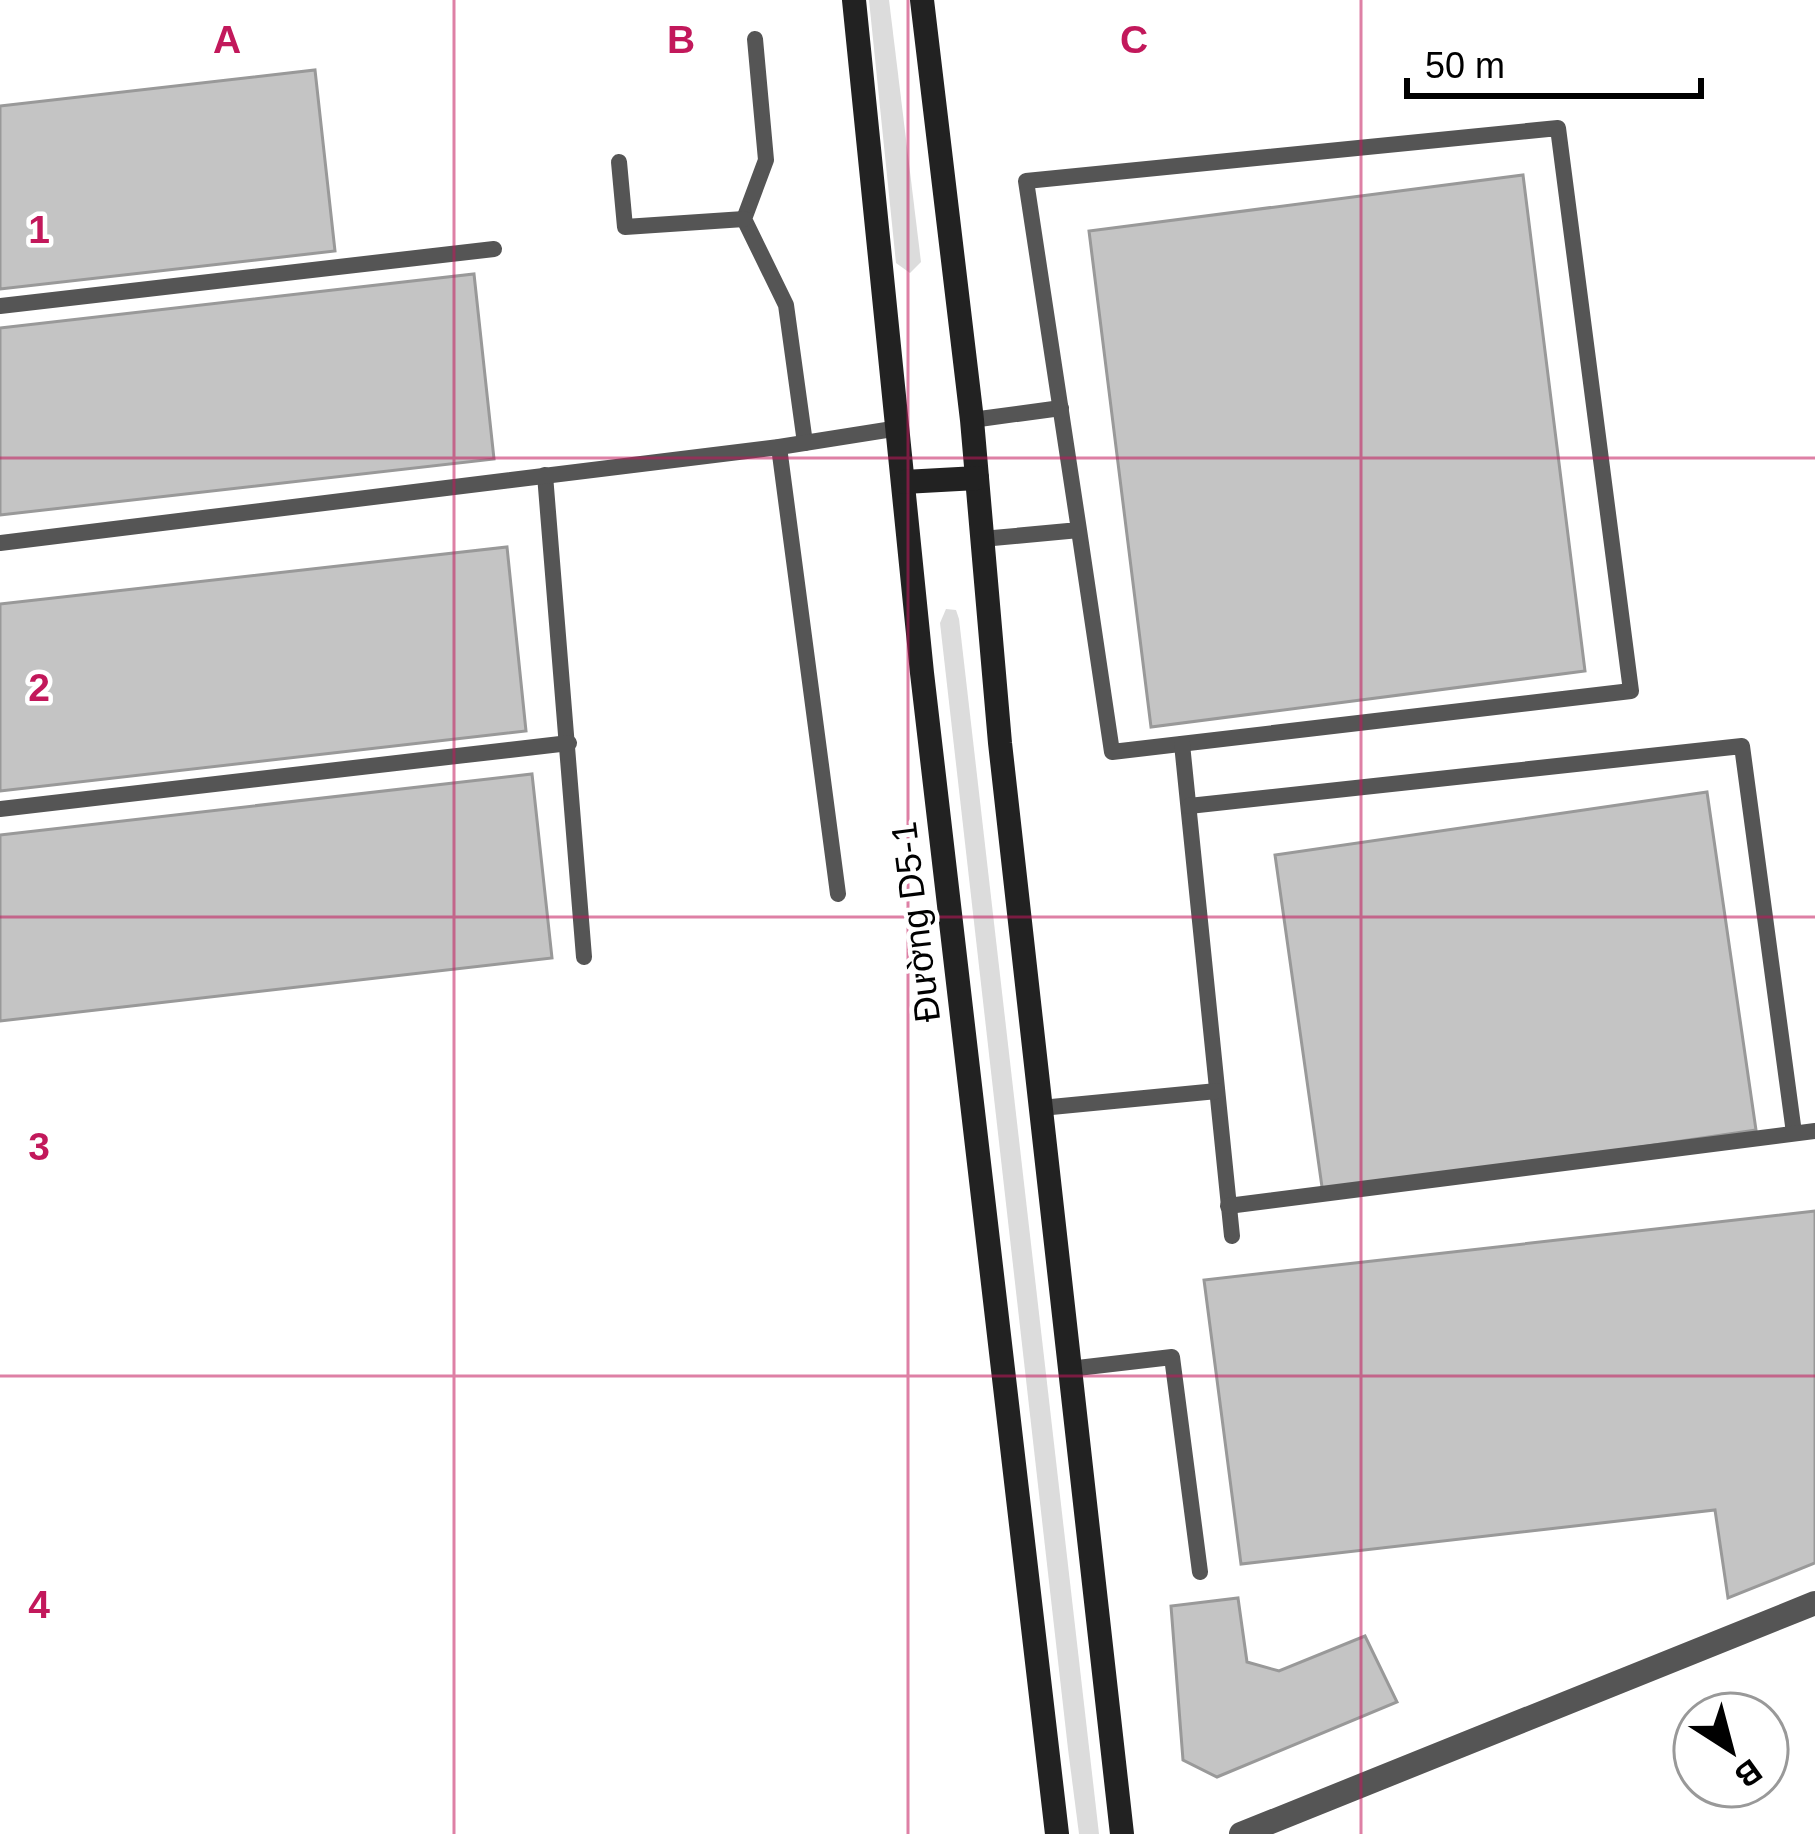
<svg xmlns="http://www.w3.org/2000/svg" width="1815" height="1834" viewBox="0 0 1815 1834" font-family="Arial,sans-serif">
<style>
.green{fill:#dcdcdc}
.building{fill:#c4c4c4;stroke:#999;stroke-width:3}
.lines{fill:none;stroke-linecap:round;stroke-linejoin:round}
.service{stroke:#555;stroke-width:16}
.tertiary{stroke:#555;stroke-width:24}
.secondary{stroke:#222;stroke-width:24}
.grid{fill:none;stroke:#c2185b;stroke-width:3;stroke-opacity:0.55}
.labels{text-anchor:middle;stroke-width:9;stroke-linejoin:round;paint-order:stroke}
.street-label{font-size:36px;fill:#000;stroke:#fff}
.grid-label{font-size:39px;text-anchor:middle;font-weight:bold;fill:#c2185b;stroke:#fff;stroke-width:9;stroke-linejoin:round;paint-order:stroke}
</style>
<rect width="100%" height="100%" fill="#fff"/>
<g class="green">
<path d="M869 0H889L921 262 910 273 896 263Z"/>
<path d="M946 609 956 610 959 619 1099 1834H1079L1068 1749 940 623Z"/>
</g>
<g class="building">
<path d="M315 70 335 251 0 289V106Z"/>
<path d="M1523 175 1585 671 1151 727 1089 231Z"/>
<path d="M474 274 494 459 0 515V328Z"/>
<path d="M507 547 526 731 0 791V604Z"/>
<path d="M532 774 552 958 0 1021V835Z"/>
<path d="M1707 792 1756 1130 1323 1194 1275 855Z"/>
<path d="M1815 1211V1563L1728 1598 1715 1510 1241 1564 1204 1280Z"/>
<path d="M1238 1598 1247 1662 1279 1671 1365 1636 1397 1702 1217 1777 1183 1760 1171 1606Z"/>
</g>
<g class="lines">
<g class="service">
<path d="M755 39 766 160 744 219 786 305 805 443"/>
<path d="M619 162 625 227 744 219"/>
<path d="M0 306 494 249"/>
<path d="M972 420 1061 408"/>
<path d="M779 447 838 894"/>
<path d="M545 475 584 957"/>
<path d="M982 539 1079 530 1112 752 1631 691 1558 128 1026 181 1079 530"/>
<path d="M0 543 779 447 899 428"/>
<path d="M1182 744 1232 1236"/>
<path d="M1189 806 1742 746 1794 1133"/>
<path d="M0 809 569 743"/>
<path d="M1041 1108 1217 1091"/>
<path d="M1228 1206 1815 1131"/>
<path d="M1069 1369 1172 1357 1200 1572"/>
</g>
<path class="tertiary" d="M1241 1834 1815 1603"/>
<g class="secondary">
<path d="M854 0 922 673 1057 1834"/>
<path d="M922 0 972 420 1000 743 1122 1834"/>
<path d="M904 482 977 478"/>
</g>
</g>
<path class="grid" d="M454 0V1834M908 0V1834M1361 0V1834M0 458H1815M0 917H1815M0 1376H1815"/>
<g class="labels">
<g class="street-label">
<text transform="translate(915 922) rotate(-97)" y="13">Đường D5-1</text>
</g>
</g>
<g class="grid-label">
<text x="227" y="53">A</text>
<text x="681" y="53">B</text>
<text x="1134" y="53">C</text>
<text x="39" y="243">1</text>
<text x="39" y="701">2</text>
<text x="39" y="1160">3</text>
<text x="39" y="1618">4</text>
</g>
<g transform="translate(1731 1750) rotate(144)"><circle r="57" fill="#ffffff" stroke="#999999" stroke-width="3"/>
<path d="M0-9L21 45L0 30L-21 45Z" fill="#000000"/>
<text y="-18" font-size="33" font-weight="bold" text-anchor="middle" fill="#000000">B</text>
</g>
<path d="M1407 78v18h294v-18" fill="none" stroke="#000000" stroke-width="6"/>
<text x="1425" y="78" font-size="36" fill="#000000" stroke="#ffffff" stroke-width="9" paint-order="stroke">50 m</text>
</svg>
